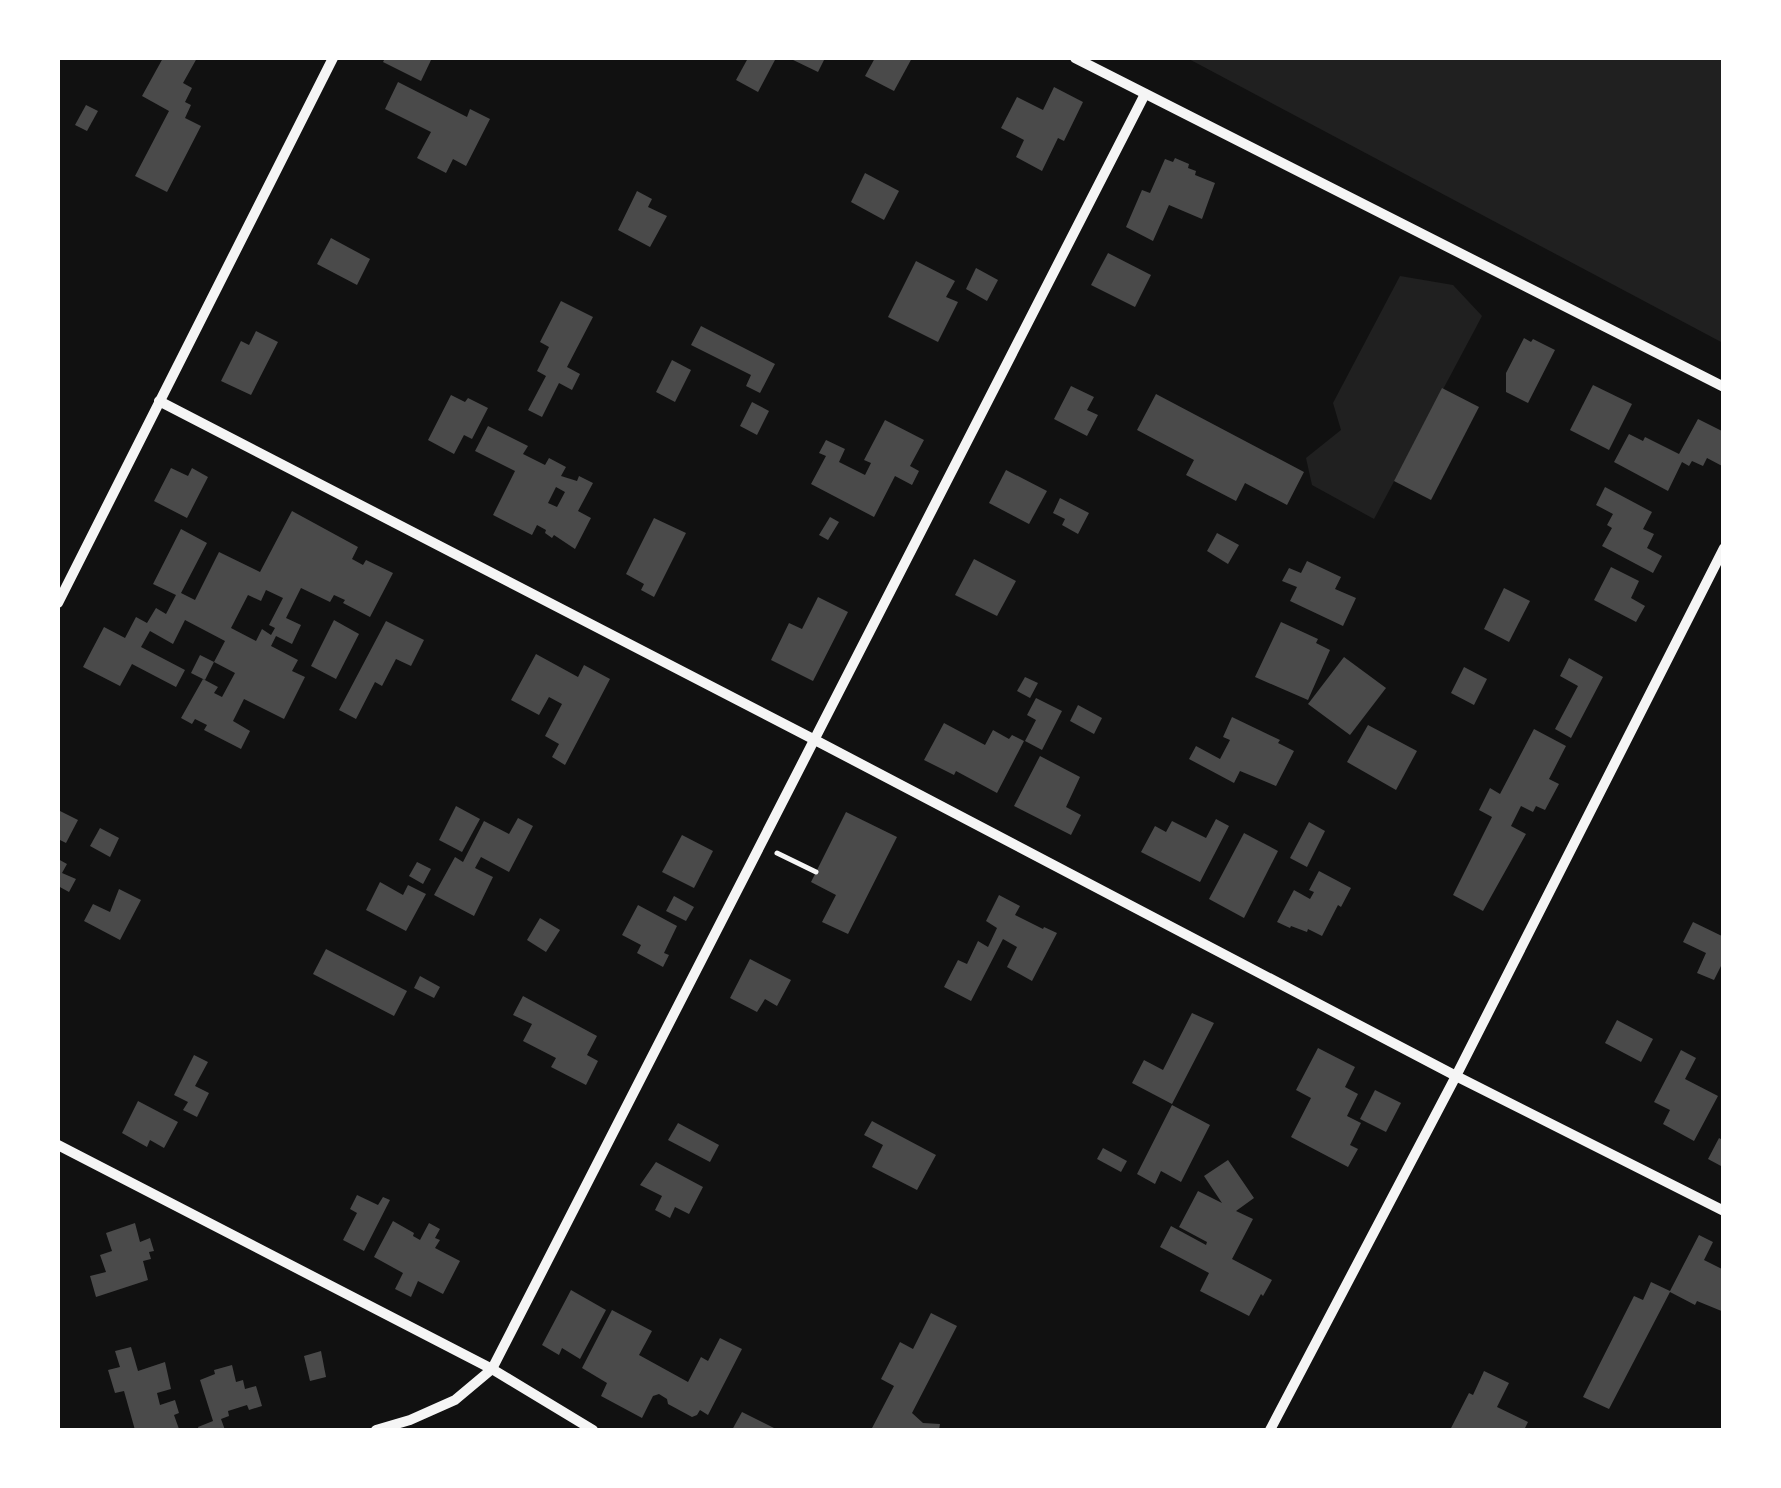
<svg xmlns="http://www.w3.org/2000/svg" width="1781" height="1488" viewBox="0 0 1781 1488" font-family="'Archivo Narrow',sans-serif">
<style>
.green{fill:#202020}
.building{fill:#4a4a4a;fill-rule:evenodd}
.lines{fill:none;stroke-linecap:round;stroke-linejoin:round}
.path{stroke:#f5f5f5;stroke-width:5}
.minor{stroke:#f5f5f5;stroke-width:10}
</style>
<rect width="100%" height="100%" fill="#111"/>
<g class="green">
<path d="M1187 58H1723V343Z"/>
<path d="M1400 276 1453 285 1482 316 1374 519 1312 485 1306 458 1341 430 1333 403Z"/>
</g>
<g class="building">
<path d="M163 58H197L183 83 192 88 185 102 191 105 185 118 201 126 167 192 135 176 169 111 142 96Z"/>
<path d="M385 58H432L421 81 383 62Z"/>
<path d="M748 58H776L758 92 736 80Z"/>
<path d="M789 58H825L818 72Z"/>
<path d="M875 58H912L894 91 865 76Z"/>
<path d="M398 82 467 117 470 109 490 119 466 166 453 159 446 173 417 158 431 132 385 109Z"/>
<path d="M1054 87 1083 102 1064 141 1058 138 1042 171 1016 157 1024 140 1001 128 1017 97 1043 110Z"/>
<path d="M86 105 98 111 87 131 75 125Z"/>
<path d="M1175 158 1189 164 1188 168 1196 171 1195 175 1215 183 1202 219 1169 205 1153 241 1126 227 1142 190 1150 193 1165 159 1173 162Z"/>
<path d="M865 173 899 191 884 220 851 202Z"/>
<path d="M637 191 652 199 648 207 667 216 650 247 618 230Z"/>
<path d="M331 238 370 259 357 285 317 264Z"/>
<path d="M1108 253 1151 275 1135 307 1091 285Z"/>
<path d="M916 261 955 281 946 297 958 302 938 342 888 317Z"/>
<path d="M976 268 998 280 987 301 966 289Z"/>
<path d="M561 301 593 317 567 367 580 374 572 390 559 383 542 417 528 410 546 376 537 371 549 347 540 342Z"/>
<path d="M701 326 775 364 760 393 746 386 751 375 691 345Z"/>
<path d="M256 331 278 342 251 395 221 381 241 341 249 345Z"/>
<path d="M1524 338 1531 342 1533 339 1555 350 1528 403 1506 392V373Z"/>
<path d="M672 360 691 370 675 402 656 392Z"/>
<path d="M1593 385 1632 404 1609 450 1570 430Z"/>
<path d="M1071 386 1094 397 1087 410 1098 415 1087 436 1054 419Z"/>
<path d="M1442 388 1479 407 1431 500 1394 481Z"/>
<path d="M1156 394 1304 472 1287 505 1245 483 1236 501 1186 475 1194 460 1137 430Z"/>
<path d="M451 395 465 402 468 398 488 408 472 439 464 435 454 454 428 440Z"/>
<path d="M752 402 769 411 757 435 740 426Z"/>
<path d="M1698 419 1724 432V467L1707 458 1703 466 1692 461 1689 466 1682 462 1668 491 1614 462 1629 434 1643 441 1645 437 1679 454Z"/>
<path d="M885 420 924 440 910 466 919 471 912 485 895 476 874 517 811 484 826 456 819 453 826 440 845 449 839 462 865 475 871 463 864 460Z"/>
<path d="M488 426 528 446 523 454 545 465 549 458 566 467 561 476 577 481 579 476 593 483 578 511 591 518 575 549 554 535 552 538 545 533 546 530 537 525 532 535 493 515 515 471 475 451ZM556 487 565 492 557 507 548 503Z"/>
<path d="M171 468 188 476 192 468 208 477 187 518 154 501Z"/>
<path d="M1006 470 1047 491 1029 524 989 503Z"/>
<path d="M1605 487 1652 512 1643 529 1654 534 1647 548 1662 556 1653 573 1602 546 1612 528 1607 525 1613 514 1596 505Z"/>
<path d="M1060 498 1089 513 1078 534 1062 525 1065 519 1053 513Z"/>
<path d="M292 511 358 547 352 559 363 565 366 560 393 573 370 617 343 603 345 600 334 595 330 602 301 588 286 618 301 625 292 644 276 636 271 646 298 660 292 671 305 677 284 719 244 699 233 721 250 731 241 749 204 730 207 725 195 719 192 724 181 718 203 679 218 687 214 693 222 697 235 673 214 662 225 641 185 620 173 644 150 631 141 647 185 670 176 687 132 664 120 686 83 667 104 627 125 638 136 617 147 623 156 608 166 614 176 595 153 584 181 529 207 543 181 593 195 600 219 552 260 572ZM266 590 283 598 269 625 275 628 271 635 262 629 256 641 231 628 248 595 261 601Z"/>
<path d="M830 517 839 522 828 540 819 535Z"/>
<path d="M654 518 686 533 654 597 641 590 644 584 626 574Z"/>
<path d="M1217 533 1239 545 1228 564 1207 551Z"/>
<path d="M974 559 1016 581 997 616 955 595Z"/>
<path d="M1307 561 1341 577 1335 589 1356 598 1343 626 1290 601 1297 587 1282 581 1289 568 1301 573Z"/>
<path d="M1611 567 1639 581 1631 598 1645 606 1636 622 1594 600Z"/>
<path d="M1504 588 1530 601 1509 642 1484 629Z"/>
<path d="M818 597 848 612 813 681 771 660 789 623 802 629Z"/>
<path d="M334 620 359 634 336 679 311 666Z"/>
<path d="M386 621 424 640 411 666 396 659 382 686 375 682 356 719 339 710Z"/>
<path d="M1281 622 1318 639 1316 643 1330 650 1308 700 1255 677Z"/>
<path d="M536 654 578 677 584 665 610 679 565 765 552 757 559 744 545 736 562 704 549 697 539 715 511 700Z"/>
<path d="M200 655 214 662 205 680 191 673Z"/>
<path d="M1344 657 1386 688 1350 735 1308 704Z"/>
<path d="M1569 658 1603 677 1571 738 1555 729 1578 686 1560 676Z"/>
<path d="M1464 667 1487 679 1474 705 1451 693Z"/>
<path d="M1025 677 1038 683 1030 698 1017 691Z"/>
<path d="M1036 698 1062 711 1042 750 1025 741 1036 720 1027 715Z"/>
<path d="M1078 705 1102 718 1094 734 1070 721Z"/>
<path d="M1232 717 1280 740 1278 743 1294 751 1276 786 1240 771 1234 783 1189 759 1196 746 1220 759 1230 740 1223 737Z"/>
<path d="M944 723 985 745 993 730 1009 739 1012 735 1024 741 997 793 956 771 954 775 924 760Z"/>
<path d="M1368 725 1417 751 1396 790 1347 762Z"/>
<path d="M1534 729 1566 746 1549 779 1559 784 1545 810 1536 806 1533 812 1521 806 1511 826 1526 834 1483 911 1453 895 1492 817 1479 810 1490 788 1500 794Z"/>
<path d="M1040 756 1080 777 1066 807 1081 815 1071 835 1014 806Z"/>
<path d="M456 806 480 819 462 852 439 840Z"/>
<path d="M58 810 78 820 66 843 58 839Z"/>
<path d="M846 812 897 837 848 934 822 922 836 895 811 882Z"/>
<path d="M518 818 533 826 509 872 481 857 475 868 493 877 474 916 434 895 455 857 463 862 484 821 509 834Z"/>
<path d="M1216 819 1229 826 1200 882 1141 852 1155 826 1166 832 1172 821 1206 838Z"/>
<path d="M1309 822 1325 831 1307 867 1290 858Z"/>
<path d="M100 828 119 838 110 857 90 846Z"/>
<path d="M1244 833 1278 851 1244 918 1209 899Z"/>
<path d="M682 835 713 851 694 888 662 872Z"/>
<path d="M58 859 67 864 62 873 76 879 69 892 58 886Z"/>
<path d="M417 862 431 869 423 884 409 876Z"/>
<path d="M1319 871 1351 888 1341 907 1338 905 1322 936 1308 929 1307 932 1291 926 1290 928 1277 922 1294 890 1310 899 1314 892 1309 890Z"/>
<path d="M380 882 403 895 408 885 426 894 406 931 366 910Z"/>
<path d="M119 889 141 900 120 940 84 921 93 904 110 912Z"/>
<path d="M999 895 1020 906 1015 915 1043 929 1044 927 1057 933 1032 981 1007 967 1017 947 1003 939 971 1001 944 987 958 960 967 964 978 941 988 947 997 928 986 921Z"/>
<path d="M674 896 694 907 686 921 666 911Z"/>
<path d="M638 905 677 926 664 953 669 955 663 967 637 953 641 945 622 935Z"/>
<path d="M540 918 560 930 546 952 527 940Z"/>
<path d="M1693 922 1724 937V960L1714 980 1697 973 1706 953 1683 942Z"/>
<path d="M326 949 407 991 394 1016 313 974Z"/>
<path d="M750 959 791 980 777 1006 765 999 757 1012 730 998Z"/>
<path d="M420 976 440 987 434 998 414 988Z"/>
<path d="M523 996 597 1036 587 1055 598 1061 586 1085 551 1067 556 1058 523 1041 532 1024 513 1015Z"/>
<path d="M1192 1013 1214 1023 1172 1104 1132 1083 1144 1060 1163 1070Z"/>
<path d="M1617 1020 1653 1039 1641 1062 1605 1043Z"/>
<path d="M1318 1048 1355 1067 1345 1087 1358 1094 1347 1116 1361 1123 1350 1145 1358 1149 1348 1167 1291 1137 1311 1098 1296 1090Z"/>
<path d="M1681 1050 1696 1058 1685 1079 1718 1096 1694 1141 1663 1124 1670 1110 1654 1102Z"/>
<path d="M194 1055 208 1062 195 1086 209 1093 197 1117 183 1110 188 1102 174 1095Z"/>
<path d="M1375 1090 1401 1103 1386 1132 1360 1119Z"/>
<path d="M138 1101 178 1122 164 1148 150 1140 147 1147 122 1133Z"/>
<path d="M1172 1105 1210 1125 1181 1182 1161 1171 1155 1184 1137 1174Z"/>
<path d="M872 1121 936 1155 917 1190 872 1167 883 1145 864 1135Z"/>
<path d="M678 1123 719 1145 710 1162 668 1140Z"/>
<path d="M1719 1138 1724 1141V1163L1721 1166 1708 1159Z"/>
<path d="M1103 1148 1127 1161 1121 1172 1097 1159Z"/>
<path d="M1228 1160 1254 1198 1236 1211 1253 1219 1232 1259 1272 1280 1263 1296 1261 1294 1249 1316 1200 1291 1209 1273 1160 1247 1171 1226 1206 1245 1207 1242 1179 1227 1198 1191 1222 1203 1204 1176Z"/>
<path d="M656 1162 703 1187 689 1214 675 1207 670 1218 655 1210 662 1196 640 1185Z"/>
<path d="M357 1195 378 1205 383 1197 390 1200 364 1251 343 1240 357 1213 350 1209Z"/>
<path d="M393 1221 414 1233 413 1236 420 1240 429 1223 440 1229 435 1238 440 1240 435 1248 460 1261 443 1294 418 1281 411 1297 395 1289 403 1273 374 1257Z"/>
<path d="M135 1223 140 1242 150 1238 154 1251 149 1252 151 1259 143 1261 148 1280 96 1297 90 1276 106 1272 100 1255 112 1251 106 1233Z"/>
<path d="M1699 1235 1713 1242 1704 1260 1724 1270V1312L1697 1301 1695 1305 1670 1292 1609 1409 1583 1397 1634 1296 1643 1300 1651 1282 1670 1291Z"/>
<path d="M571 1290 606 1310 580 1359 562 1348 559 1355 542 1345Z"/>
<path d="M612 1310 652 1331 639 1355 688 1382 701 1357 708 1361 720 1338 742 1349 708 1415 700 1410 697 1415 692 1417 668 1404 667 1399 659 1394 653 1396 642 1418 601 1396 607 1383 582 1368Z"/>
<path d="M931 1313 957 1326 912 1413 923 1423 940 1424 939 1430H871L894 1386 881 1379 900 1342 913 1349Z"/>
<path d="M131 1347 138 1371 165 1362 171 1389 157 1393 160 1405 175 1400 179 1413 174 1415 179 1429 135 1430 124 1391 115 1393 108 1370 120 1367 115 1351Z"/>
<path d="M321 1351 326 1377 310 1381 304 1356Z"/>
<path d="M232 1365 236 1382 243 1380 245 1389 256 1386 262 1406 249 1410 247 1405 228 1411 229 1416 221 1419 225 1430H199L198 1427 213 1421 200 1380 215 1374 214 1370Z"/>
<path d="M1484 1371 1509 1383 1497 1407 1528 1422 1524 1430H1450L1469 1393 1473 1395Z"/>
<path d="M742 1412 778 1430H732Z"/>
</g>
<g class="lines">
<path class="path" d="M777 853 816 872"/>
<g class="minor">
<path d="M1075 58 1724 387"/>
<path d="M159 401 815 740 1456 1076 1724 1211"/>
<path d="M58 603 333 58"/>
<path d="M58 1145 492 1369 593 1430"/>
<path d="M376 1430 410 1420 455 1400 492 1369 1145 94"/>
<path d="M1270 1430 1456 1076 1724 548"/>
</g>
</g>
<rect width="1781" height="1488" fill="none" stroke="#ffffff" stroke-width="120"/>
</svg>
